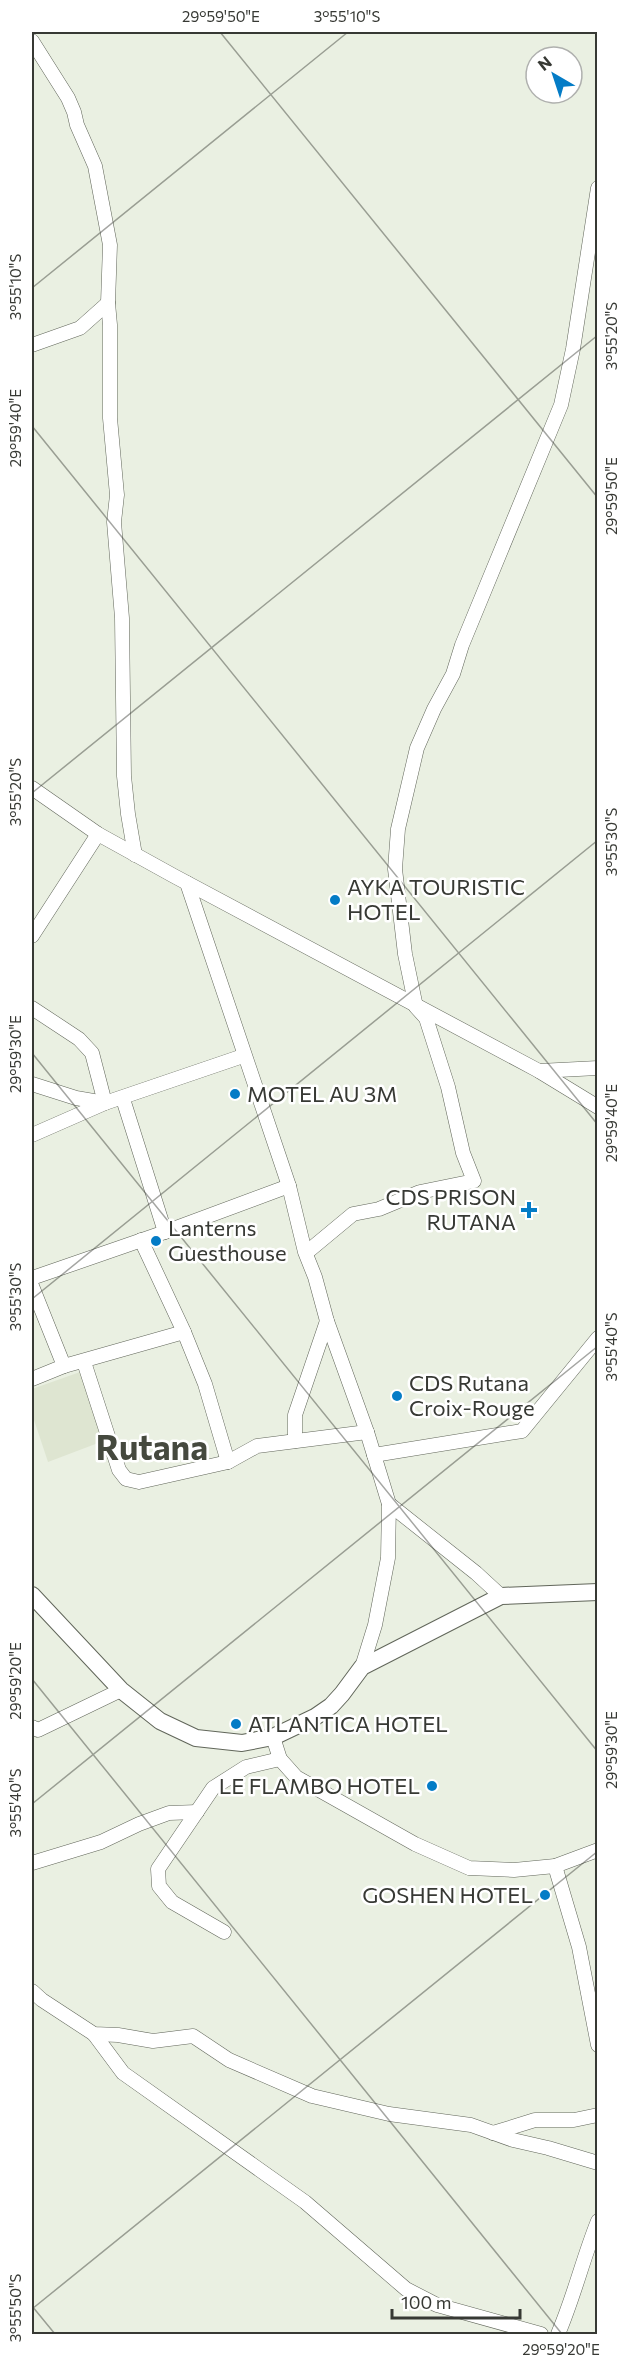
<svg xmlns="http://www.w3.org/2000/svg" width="629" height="2366" viewBox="0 0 629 2366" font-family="Commissioner,sans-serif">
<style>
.built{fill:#dee5d1}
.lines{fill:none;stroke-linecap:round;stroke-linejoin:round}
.minor-casing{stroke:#61665a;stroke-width:15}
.major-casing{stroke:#61665a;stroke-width:18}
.minor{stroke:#fff;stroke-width:14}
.major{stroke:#fff;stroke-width:16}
.ticks{fill:none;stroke:#373934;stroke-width:1.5;stroke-opacity:0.45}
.poi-dot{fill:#047cc6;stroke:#fff;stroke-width:2}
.labels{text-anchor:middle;stroke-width:5;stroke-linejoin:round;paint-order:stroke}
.poi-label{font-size:22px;fill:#373934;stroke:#fff;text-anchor:start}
.town-label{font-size:34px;font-weight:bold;fill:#45493e;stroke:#fff}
.neatline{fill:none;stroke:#373934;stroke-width:2}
.ticks-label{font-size:15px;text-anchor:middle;fill:#373934}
</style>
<rect width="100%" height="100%" fill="#eaf0e2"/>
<path class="built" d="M83 1371 106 1440 48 1462 32 1414V1389Z"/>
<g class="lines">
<g class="minor-casing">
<g id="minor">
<path d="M32 41 68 98 74 112 77 125 95 166 110 245 108 303 110 325V418L117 495 114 522 122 618 124 776 128 814 135 855"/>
<path d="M32 345 80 328 108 303"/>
<path d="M32 788 98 834 174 876 539 1071 598 1068"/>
<path d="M187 883 289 1186 305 1252 315 1277 327 1321 367 1432 389 1504 388 1558 375 1625 362 1667"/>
<path d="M32 936 98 834"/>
<path d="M32 1008 79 1039 92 1053 105 1103 32 1135"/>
<path d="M539 1071 598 1107"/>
<path d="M32 1084 76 1098 105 1103 243 1056"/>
<path d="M123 1099 165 1232"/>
<path d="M306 1253 353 1214 379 1209 420 1192 474 1181 463 1153 448 1087 426 1018 416 1007 405 954 395 869 398 829 417 748 434 709 453 674 462 645 561 405 573 349 598 188"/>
<path d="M32 1278 165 1232 289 1186"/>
<path d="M32 1286 64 1366 32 1379"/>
<path d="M84 1362 119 1470 126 1479 139 1482 228 1462 205 1384 184 1332 141 1240"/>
<path d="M64 1366 184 1332"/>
<path d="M295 1441V1415L327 1321"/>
<path d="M374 1455 522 1431 598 1338"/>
<path d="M228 1462 257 1446 367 1432"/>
<path d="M389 1504 476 1573 501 1596"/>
<path d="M32 1727 38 1730 121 1690"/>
<path d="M273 1737 280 1759 296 1777 415 1844 469 1868 514 1870 555 1866 598 1850"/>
<path d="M32 1863 101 1842 139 1824 169 1813 197 1812"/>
<path d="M555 1866 579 1947 598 2045"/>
<path d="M224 1932 172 1902 159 1886 158 1869 213 1788 246 1767 280 1759"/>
<path d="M32 1991 42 2000 94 2034 118 2035 153 2041 193 2036 229 2060 312 2096 389 2114 471 2125 513 2140 548 2148 598 2163"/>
<path d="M94 2034 123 2073 305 2202 406 2289 437 2305 541 2334"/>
<path d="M493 2133 535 2120H574L598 2115"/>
<path d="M558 2334C574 2297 583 2258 598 2221"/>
</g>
</g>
<g class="major-casing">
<path id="major" d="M32 1595 121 1690 160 1721 196 1738 242 1743 273 1737 315 1717 331 1706 342 1694 362 1667 501 1596 598 1592"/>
</g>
<use href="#minor" class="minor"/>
<use href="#major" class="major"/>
</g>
<path class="ticks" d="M220 32 598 498M32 288 348 32M32 426 598 1125M32 793 598 335M32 1053 598 1752M32 1299 598 840M32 1679 562 2334M32 1804 598 1346M32 2306 55 2334M32 2309 598 1851"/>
<g class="poi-dot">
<circle cx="335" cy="900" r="6"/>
<circle cx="235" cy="1094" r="6"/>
<path d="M526 1201h6v6h6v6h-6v6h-6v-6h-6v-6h6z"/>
<circle cx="156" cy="1241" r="6"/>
<circle cx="397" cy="1396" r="6"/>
<circle cx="236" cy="1724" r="6"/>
<circle cx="432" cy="1786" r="6"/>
<circle cx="545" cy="1895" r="6"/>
</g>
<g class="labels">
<g class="poi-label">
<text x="347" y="895">AYKA TOURISTIC<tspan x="347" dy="25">HOTEL</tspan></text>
<text x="247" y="1102">MOTEL AU 3M</text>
<text x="516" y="1205" text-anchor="end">CDS PRISON<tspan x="516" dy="25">RUTANA</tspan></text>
<text x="168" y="1236">Lanterns<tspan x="168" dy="25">Guesthouse</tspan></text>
<text x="409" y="1391">CDS Rutana<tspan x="409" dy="25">Croix-Rouge</tspan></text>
<text x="248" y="1732">ATLANTICA HOTEL</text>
<text x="420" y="1794" text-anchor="end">LE FLAMBO HOTEL</text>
<text x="533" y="1903" text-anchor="end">GOSHEN HOTEL</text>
</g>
<g class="town-label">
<text x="152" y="1460">Rutana</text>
</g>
</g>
<rect width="629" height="2366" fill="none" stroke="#ffffff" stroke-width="66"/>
<g transform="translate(554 75) rotate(321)"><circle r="28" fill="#ffffff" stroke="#afb0ae" stroke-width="1.5"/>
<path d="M0-4.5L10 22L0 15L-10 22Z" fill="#047cc6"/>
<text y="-9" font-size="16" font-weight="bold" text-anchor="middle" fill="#373934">N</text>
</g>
<path d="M392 2309v9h128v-9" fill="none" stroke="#373934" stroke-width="3"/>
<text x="401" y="2309" font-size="18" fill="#373934" stroke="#ffffff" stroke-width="4.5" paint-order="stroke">100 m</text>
<rect x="33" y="33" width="563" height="2300" class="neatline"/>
<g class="ticks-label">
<text x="221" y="22">29°59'50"E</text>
<text x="347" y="22">3°55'10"S</text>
<text transform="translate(16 287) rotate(-90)" y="5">3°55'10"S</text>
<text transform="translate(612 336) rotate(-90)" y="5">3°55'20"S</text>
<text transform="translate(16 428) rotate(-90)" y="5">29°59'40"E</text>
<text transform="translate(612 496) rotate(-90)" y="5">29°59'50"E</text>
<text transform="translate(16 792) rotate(-90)" y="5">3°55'20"S</text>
<text transform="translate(612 842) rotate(-90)" y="5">3°55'30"S</text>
<text transform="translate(16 1054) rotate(-90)" y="5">29°59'30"E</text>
<text transform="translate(612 1123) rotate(-90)" y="5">29°59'40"E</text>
<text transform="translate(16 1297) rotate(-90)" y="5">3°55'30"S</text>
<text transform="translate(612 1347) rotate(-90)" y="5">3°55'40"S</text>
<text transform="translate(16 1681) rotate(-90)" y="5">29°59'20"E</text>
<text transform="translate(612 1750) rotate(-90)" y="5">29°59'30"E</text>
<text transform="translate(16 1803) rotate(-90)" y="5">3°55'40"S</text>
<text transform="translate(16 2308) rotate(-90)" y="5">3°55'50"S</text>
<text x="561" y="2355">29°59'20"E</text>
</g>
</svg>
